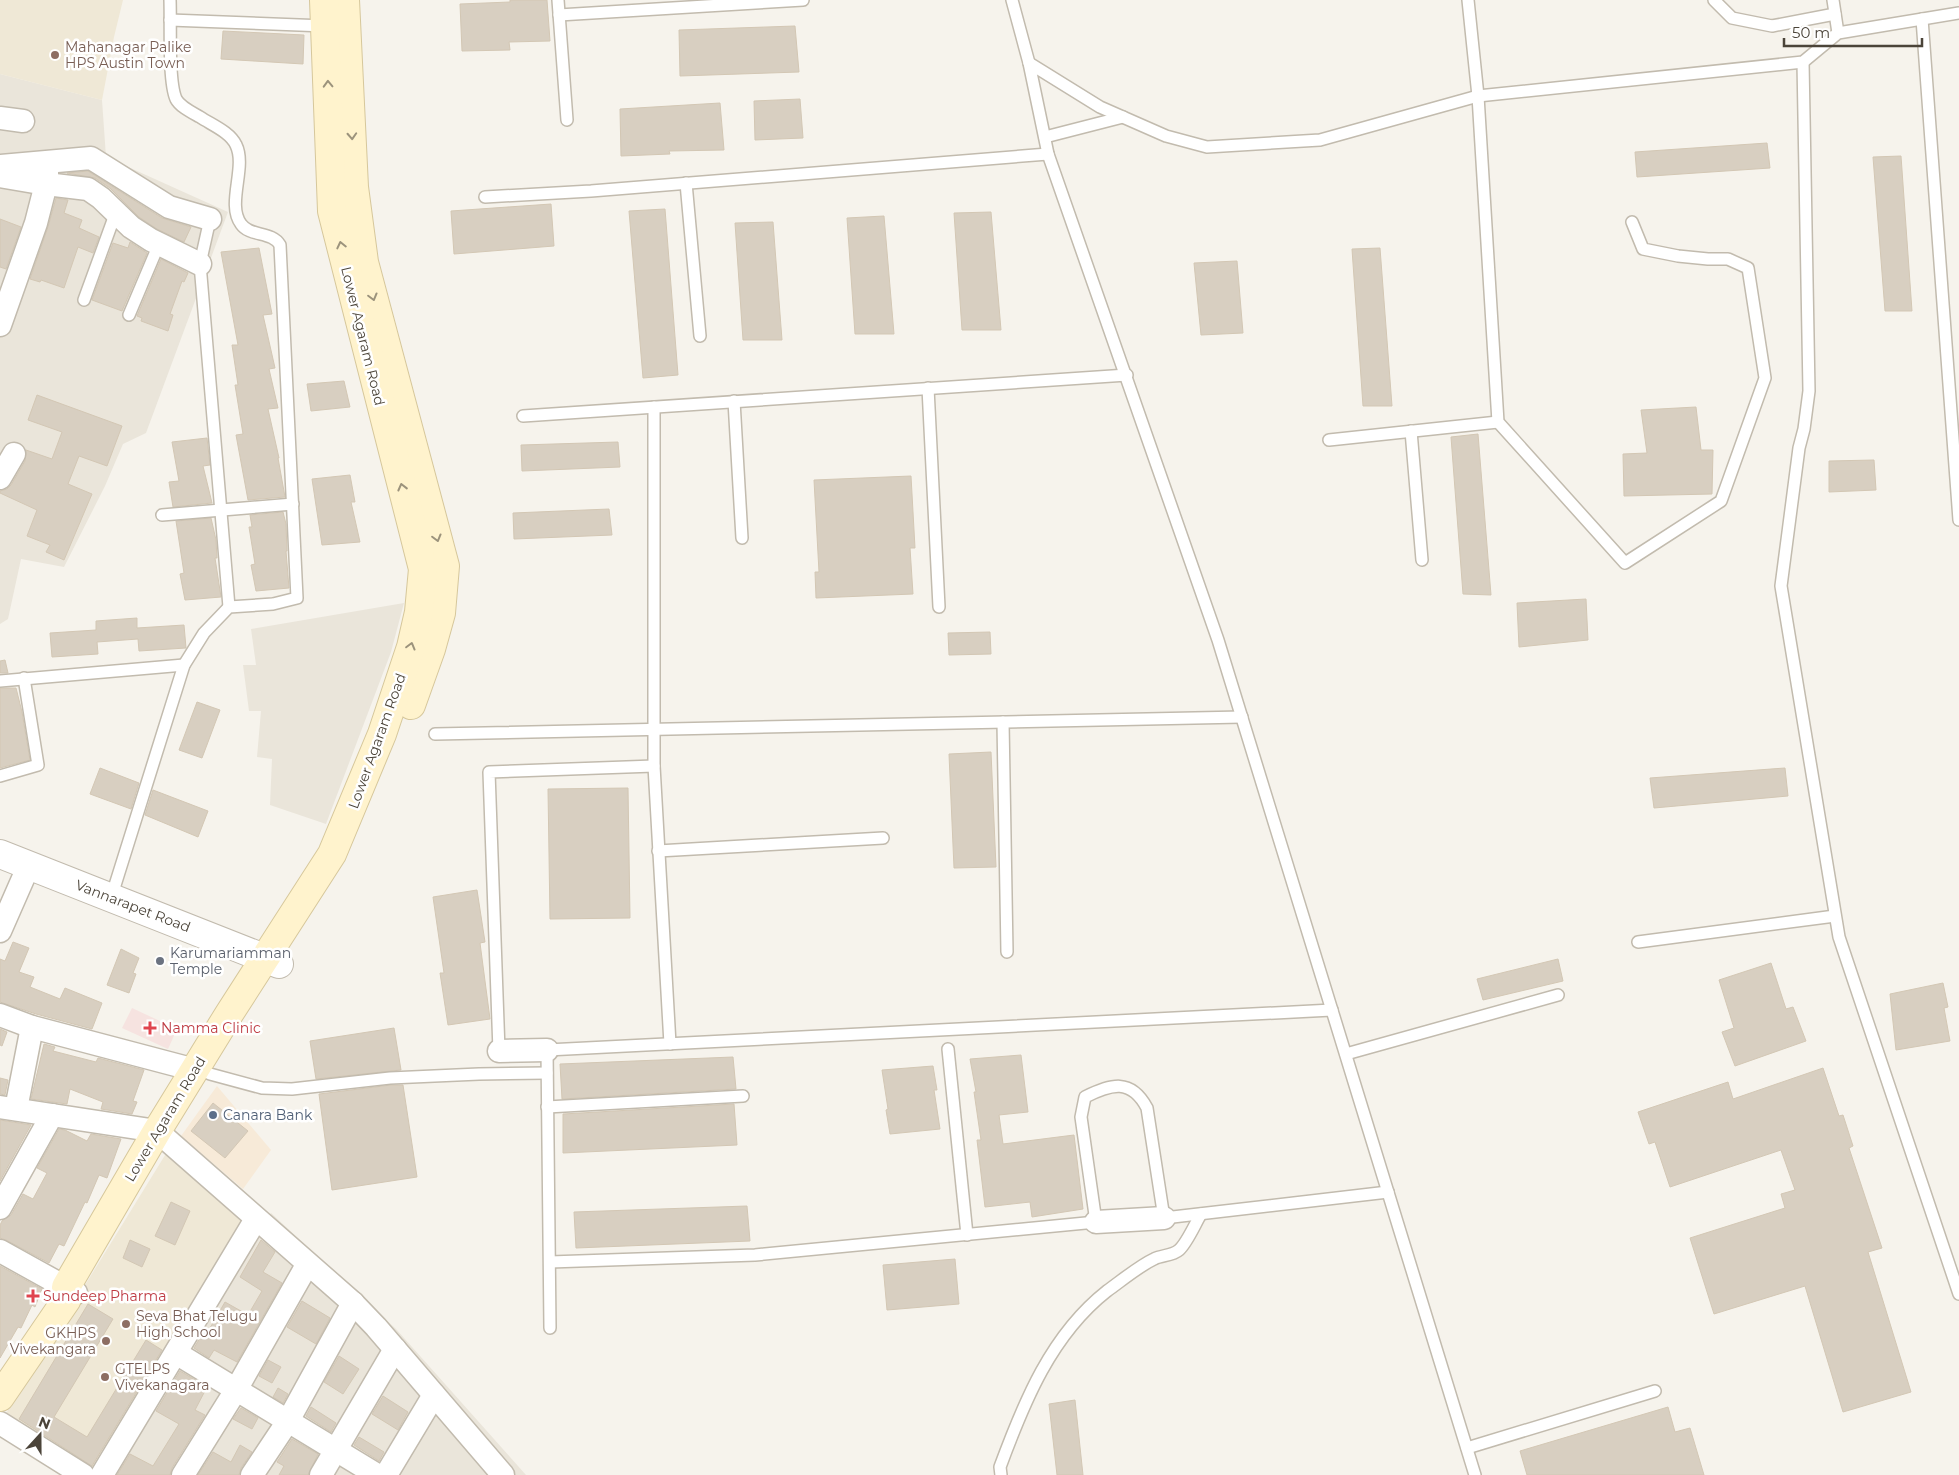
<svg xmlns="http://www.w3.org/2000/svg" width="1959" height="1475" viewBox="0 0 1959 1475" font-family="Montserrat,sans-serif">
<style>
.residential{fill:#eae5da}
.commercial{fill:#f7ead8}
.education{fill:#efe8d6}
.medical{fill:#f6e3e0}
.building{fill:#d8cfc1;stroke:#d3c7b4}
.lines{fill:none;stroke-linecap:round;stroke-linejoin:round}
.service-casing{stroke:#c2bbae;stroke-width:14}
.minor-casing{stroke:#c2bbae;stroke-width:25}
.tertiary-casing{stroke:#c2bbae;stroke-width:30}
.secondary-casing{stroke:#d6c79b;stroke-width:30}
.service{stroke:#fff;stroke-width:11}
.minor{stroke:#fff;stroke-width:22}
.tertiary{stroke:#fff;stroke-width:28}
.secondary{stroke:#fff3cd;stroke-width:28}
.oneway{stroke:#9c937c}
.education-dot{fill:#8d6e63;stroke:#fff;stroke-width:2}
.worship-dot{fill:#6b7280;stroke:#fff;stroke-width:2}
.health-dot{fill:#e0444e;stroke:#fff;stroke-width:2}
.service-dot{fill:#5c6f8a;stroke:#fff;stroke-width:2}
.labels{text-anchor:middle;stroke-width:5;stroke-linejoin:round;paint-order:stroke}
.education-label{font-size:14px;fill:#785e54;stroke:#fff;text-anchor:start}
.street-label{font-size:14px;fill:#4b4439;stroke:#fff}
.worship-label{font-size:14px;fill:#5b616d;stroke:#fff;text-anchor:start}
.health-label{font-size:14px;fill:#be3a42;stroke:#fff;text-anchor:start}
.service-label{font-size:14px;fill:#4e5e75;stroke:#fff;text-anchor:start}
</style>
<rect width="100%" height="100%" fill="#f6f3ec"/>
<g class="residential">
<path d="M0 74 102 100 106 157 228 212 146 433 123 444 105 486 64 567 21 559 8 619 0 624Z"/>
<path d="M404 603 391 652 326 824 270 805 272 759 257 757 261 711H249L243 665H256L251 629Z"/>
<path d="M271 1213 396 1329 526 1475H111Z"/>
</g>
<path class="commercial" d="M217 1086 271 1150 243 1189 181 1136Z"/>
<g class="education">
<path d="M0 0H123L114 37 102 100 0 74Z"/>
<path d="M167 1152 248 1227 99 1475 2 1420Z"/>
</g>
<path class="medical" d="M132 1008 177 1029 168 1049 122 1028Z"/>
<g class="building">
<path d="M510 0H547L550 41 509 42 510 50 462 51 460 4 510 2Z"/>
<path d="M795 26 799 72 680 76 679 30Z"/>
<path d="M223 31 304 35 303 64 221 59Z"/>
<path d="M800 99 803 138 755 140 754 101Z"/>
<path d="M720 103 724 150 669 151 670 154 621 156 620 109Z"/>
<path d="M1767 143 1770 168 1637 177 1635 152Z"/>
<path d="M1901 156 1912 311H1885L1873 157Z"/>
<path d="M88 171 162 218 191 227 184 242 157 229 139 217 110 188 95 178 67 173Z"/>
<path d="M56 198 68 200 64 213 82 220 79 228 99 237 93 253 78 247 64 288 41 280 40 282 30 279 48 227Z"/>
<path d="M551 204 554 246 454 254 451 211Z"/>
<path d="M665 209 678 375 643 378 629 211Z"/>
<path d="M991 212 1001 330H962L954 213Z"/>
<path d="M884 216 894 334H855L847 218Z"/>
<path d="M0 219 21 227 6 269 0 267Z"/>
<path d="M773 222 782 340H743L735 223Z"/>
<path d="M130 242 147 253 122 311 92 300 113 243 128 248Z"/>
<path d="M259 248 272 314 263 315 275 368 269 369 278 408 268 409 279 458H278L285 497 248 500 236 435 243 434 235 385H238L232 345H238L221 252Z"/>
<path d="M1380 248 1392 406H1363L1352 249Z"/>
<path d="M161 259 188 273 184 282 182 281 170 314 173 315 168 331 141 321 142 318 137 316Z"/>
<path d="M1237 261 1243 333 1201 335 1194 263Z"/>
<path d="M344 381 350 407 311 411 307 384Z"/>
<path d="M37 395 122 426 107 466 79 456 68 484 92 494 64 560 46 552 50 545 27 536 37 510 0 493V491L7 489 11 485 25 461 26 450 52 459 62 432 28 420Z"/>
<path d="M1696 407 1701 450H1713L1712 494 1624 496 1623 454 1647 453 1641 410Z"/>
<path d="M1478 434 1491 595 1463 594 1451 437Z"/>
<path d="M207 438 210 465 203 466 212 503 173 507 169 482 179 481 172 442Z"/>
<path d="M618 442 620 467 522 471 521 445Z"/>
<path d="M1874 460 1876 490 1829 492V461Z"/>
<path d="M350 475 355 502H351L360 542 322 545 312 479Z"/>
<path d="M911 476 915 548H910L913 594 816 598 815 572H819L814 480Z"/>
<path d="M609 509 612 535 514 539 513 513Z"/>
<path d="M283 512 286 524 287 551H286L289 588 256 591 251 565 255 564 249 527H252L250 515Z"/>
<path d="M211 518 216 540 217 558H215L221 597 185 600 180 574 184 573 176 521Z"/>
<path d="M1586 599 1588 640 1519 647 1517 603Z"/>
<path d="M137 618V628L184 625 186 648 139 651 138 639 97 642 98 654 52 657 50 633 96 630V621Z"/>
<path d="M990 632 991 654 949 655 948 633Z"/>
<path d="M5 660 8 673H0V661Z"/>
<path d="M0 688H16L22 712 30 760 0 768Z"/>
<path d="M197 702 220 710 202 758 179 750Z"/>
<path d="M991 752 996 867 954 868 949 754Z"/>
<path d="M100 768 139 783 131 809 90 794Z"/>
<path d="M1785 768 1788 796 1654 808 1650 778Z"/>
<path d="M628 788 630 918 550 919 548 789Z"/>
<path d="M153 790 208 811 198 837 145 815Z"/>
<path d="M477 890 485 942 480 943 490 1019 448 1025 440 973H444L433 897Z"/>
<path d="M13 942 29 948 19 972 34 977 30 987 60 999 65 988 102 1003 92 1029 36 1014 0 1002V959L5 961Z"/>
<path d="M121 949 139 958 133 973 136 974 129 993 107 985Z"/>
<path d="M1558 959 1563 981 1483 1000 1477 979Z"/>
<path d="M1771 963 1786 1009 1793 1007 1806 1041 1735 1066 1722 1032 1734 1028 1719 980Z"/>
<path d="M1943 983 1948 1007 1944 1008 1950 1041 1896 1050 1890 994Z"/>
<path d="M394 1028 401 1070 316 1079 310 1041Z"/>
<path d="M0 1029 7 1032 2 1046 0 1045Z"/>
<path d="M44 1044 55 1047 53 1051 96 1062 98 1058 144 1070 133 1101 137 1102 132 1114 101 1109 103 1102 70 1089 67 1104 31 1099Z"/>
<path d="M1021 1055 1028 1112 999 1115 1003 1144 1074 1135 1083 1209 1032 1217 1030 1202 985 1207 977 1140H981L974 1092H976L970 1059Z"/>
<path d="M733 1057 736 1089 562 1099 560 1064Z"/>
<path d="M933 1066 937 1090H934L940 1129 890 1134 886 1110 888 1109 882 1070Z"/>
<path d="M1823 1068 1839 1116 1843 1115 1853 1146 1849 1148 1882 1248 1868 1252 1911 1392 1843 1412 1805 1286 1714 1314 1690 1238 1785 1208 1781 1194 1795 1190 1781 1150 1670 1187 1655 1142 1649 1144 1638 1112 1728 1082 1733 1099Z"/>
<path d="M0 1078 8 1080 5 1095 0 1094Z"/>
<path d="M391 1085H403L417 1177 332 1190 319 1094Z"/>
<path d="M213 1103 248 1131 225 1158 191 1131Z"/>
<path d="M734 1104 737 1145 563 1153V1114Z"/>
<path d="M0 1120 31 1125 0 1181Z"/>
<path d="M59 1129 65 1130 87 1141 91 1134 121 1139 107 1178 99 1175 87 1203 85 1202 64 1246 59 1244 49 1263 6 1240 0 1238V1225L2 1221 11 1215 23 1194 33 1199 47 1173 37 1168Z"/>
<path d="M171 1202 190 1211 175 1245 155 1236Z"/>
<path d="M747 1206 750 1241 576 1248 574 1212Z"/>
<path d="M130 1240 150 1249 142 1267 123 1258Z"/>
<path d="M261 1240 275 1252 263 1272 282 1283 237 1362 214 1350 209 1358 194 1348 203 1333 206 1335 225 1302 248 1315 262 1291 240 1277Z"/>
<path d="M955 1259 959 1304 887 1310 883 1265Z"/>
<path d="M0 1266 42 1289 35 1307 32 1305 21 1328 18 1327 0 1358Z"/>
<path d="M302 1301 330 1318 316 1344 287 1327Z"/>
<path d="M88 1304 113 1319 54 1417 87 1437 146 1340 162 1350 92 1466 19 1419Z"/>
<path d="M339 1356 359 1369 343 1394 324 1382Z"/>
<path d="M268 1360 281 1367 272 1383 259 1376Z"/>
<path d="M180 1371 207 1387 195 1410 205 1415 172 1468 170 1475H117L130 1454 153 1466 179 1424 156 1411Z"/>
<path d="M278 1388 288 1394 283 1403 273 1397Z"/>
<path d="M383 1396 408 1412 398 1430 372 1414Z"/>
<path d="M1075 1400 1083 1475H1057L1049 1404Z"/>
<path d="M311 1407 336 1423 331 1432 306 1416Z"/>
<path d="M1668 1407 1675 1432 1690 1428 1704 1475H1527L1520 1451Z"/>
<path d="M241 1408 258 1418 252 1429 233 1419Z"/>
<path d="M359 1437 384 1452 379 1461 354 1445Z"/>
<path d="M292 1439 318 1454 308 1475H279L284 1466 277 1462Z"/>
<path d="M240 1445 252 1452 241 1468 239 1475H198L213 1452 231 1462Z"/>
</g>
<g class="lines">
<g class="service-casing">
<g id="service">
<path d="M558 0 567 120"/>
<path d="M1012 0 1029 63 1048 154 1218 640 1475 1475"/>
<path d="M1468 0 1478 96 1498 422 1625 563 1721 501 1765 378 1748 268 1728 259H1708L1678 256 1643 249 1632 222"/>
<path d="M1714 0 1732 18 1772 26 1835 14"/>
<path d="M1833 0 1838 33"/>
<path d="M559 15 803 0"/>
<path d="M1922 19 1959 520"/>
<path d="M170 20 325 26"/>
<path d="M1803 62 1809 391 1804 429 1799 448 1781 586 1839 937 1959 1294"/>
<path d="M1029 63 1100 107 1166 136 1207 147 1320 140 1478 96 1803 62 1838 33 1959 13"/>
<path d="M1045 137 1123 117"/>
<path d="M686 183 700 336"/>
<path d="M485 197 591 191 1048 154"/>
<path d="M210 219 200 264 229 607"/>
<path d="M84 300 116 212"/>
<path d="M129 315 159 244"/>
<path d="M928 388 939 607"/>
<path d="M734 401 742 538"/>
<path d="M654 407V766L670 1044"/>
<path d="M523 416 1127 375"/>
<path d="M1411 431 1422 560"/>
<path d="M1329 440 1498 422"/>
<path d="M162 515 293 504"/>
<path d="M0 681 184 665"/>
<path d="M1003 722 1007 952"/>
<path d="M435 734 1242 717"/>
<path d="M0 776 38 765 24 678"/>
<path d="M658 851 883 838"/>
<path d="M111 898 184 665 204 633 229 607 273 604 297 598 280 245C272 231 250 237 241 224 226 204 247 167 236 145 230 132 212 125 200 117 193 113 180 107 176 99 168 81 171 23 170 0"/>
<path d="M1638 942 1835 916"/>
<path d="M948 1049 967 1235"/>
<path d="M499 1051 489 772 654 766"/>
<path d="M1346 1054 1558 995"/>
<path d="M210 1074 262 1088 292 1089 390 1078 479 1074 547 1073"/>
<path d="M547 1107 743 1096"/>
<path d="M550 1262 755 1255 1096 1222 1081 1117 1085 1097C1111 1084 1131 1078 1147 1108L1164 1218 1388 1192"/>
<path d="M550 1328 547 1050 1332 1010"/>
<path d="M1467 1448 1655 1391"/>
<path d="M1001 1475 1000 1467C1024 1402 1051 1335 1107 1291 1121 1281 1139 1266 1154 1259 1162 1255 1172 1256 1179 1250 1187 1243 1195 1224 1201 1214"/>
</g>
</g>
<g class="minor-casing">
<g id="minor">
<path d="M0 118 23 121"/>
<path d="M0 166 91 158 169 207 210 219"/>
<path d="M0 176 46 184 88 189 101 198 131 227 151 240 200 264"/>
<path d="M0 325 36 223 47 180V170"/>
<path d="M0 478 14 454"/>
<path d="M0 931 29 865"/>
<path d="M0 1015 32 1027 195 1070"/>
<path d="M499 1051 547 1050"/>
<path d="M0 1107 157 1131 353 1303 376 1327 503 1475"/>
<path d="M16 1109 32 1027"/>
<path d="M0 1208 52 1115"/>
<path d="M1096 1222 1164 1218"/>
<path d="M0 1251 76 1293"/>
<path d="M176 1353 377 1475"/>
<path d="M0 1423 83 1475"/>
<path d="M102 1475 256 1219"/>
<path d="M183 1475 236 1390 307 1265"/>
<path d="M252 1475 288 1421 353 1303"/>
<path d="M321 1475 395 1349"/>
<path d="M386 1475 434 1395"/>
</g>
</g>
<g class="tertiary-casing">
<path id="tertiary" d="M0 854 279 964"/>
</g>
<g class="secondary-casing">
<g id="secondary">
<path d="M345 0 354 187 364 262 445 566 441 613 431 649 411 705"/>
<path d="M0 1397 67 1299 66 1287 157 1131 229 1014 332 854 382 734 411 647 419 612 423 569 332 211 324 0"/>
</g>
</g>
<use href="#service" class="service"/>
<use href="#minor" class="minor"/>
<use href="#tertiary" class="tertiary"/>
<use href="#secondary" class="secondary"/>
</g>
<defs><path id="oneway-chevron" d="M-2-3.5L2.5 0L-2 3.5" fill="none" stroke-width="1.6" stroke-linecap="round" stroke-linejoin="round" transform="scale(1.25)"/></defs>
<g class="oneway">
<use href="#oneway-chevron" transform="translate(328 84) rotate(-92)"/>
<use href="#oneway-chevron" transform="translate(352 136) rotate(87)"/>
<use href="#oneway-chevron" transform="translate(341 245) rotate(-103)"/>
<use href="#oneway-chevron" transform="translate(373 297) rotate(75)"/>
<use href="#oneway-chevron" transform="translate(402 487) rotate(-104)"/>
<use href="#oneway-chevron" transform="translate(437 538) rotate(75)"/>
<use href="#oneway-chevron" transform="translate(411 646) rotate(-75)"/>
</g>
<g class="education-dot">
<circle cx="55" cy="55" r="5"/>
<circle cx="126" cy="1324" r="5"/>
<circle cx="106" cy="1341" r="5"/>
<circle cx="105" cy="1377" r="5"/>
</g>
<circle class="worship-dot" cx="160" cy="961" r="5"/>
<g class="health-dot">
<path d="M147.5 1020.5h5v5h5v5h-5v5h-5v-5h-5v-5h5z"/>
<path d="M30.5 1288.5h5v5h5v5h-5v5h-5v-5h-5v-5h5z"/>
</g>
<circle class="service-dot" cx="213" cy="1115" r="5"/>
<g class="labels">
<g class="education-label">
<text x="65" y="52">Mahanagar Palike<tspan x="65" dy="16">HPS Austin Town</tspan></text>
<text x="136" y="1321">Seva Bhat Telugu<tspan x="136" dy="16">High School</tspan></text>
<text x="96" y="1338" text-anchor="end">GKHPS<tspan x="96" dy="16">Vivekangara</tspan></text>
<text x="115" y="1374">GTELPS<tspan x="115" dy="16">Vivekanagara</tspan></text>
</g>
<g class="street-label">
<text transform="translate(363 336) rotate(76)" y="5">Lower Agaram Road</text>
<text transform="translate(377 741) rotate(-70)" y="5">Lower Agaram Road</text>
<text transform="translate(133 906) rotate(21)" y="5">Vannarapet Road</text>
<text transform="translate(165 1119) rotate(-59)" y="5">Lower Agaram Road</text>
</g>
<g class="worship-label">
<text x="170" y="958">Karumariamman<tspan x="170" dy="16">Temple</tspan></text>
</g>
<g class="health-label">
<text x="161" y="1033">Namma Clinic</text>
<text x="43" y="1301">Sundeep Pharma</text>
</g>
<g class="service-label">
<text x="223" y="1120">Canara Bank</text>
</g>
</g>
<g transform="translate(40 1435) rotate(21)" stroke="#ffffff" stroke-width="4" paint-order="stroke">
<path d="M0-4L9 19L0 12L-9 19Z" fill="#4b4439"/>
<text y="-8" font-size="14" font-weight="bold" text-anchor="middle" fill="#4b4439">N</text>
</g>
<path d="M1784 38v8h138v-8" fill="none" stroke="#4b4439" stroke-width="2.5"/>
<text x="1792" y="38" font-size="15" fill="#4b4439" stroke="#ffffff" stroke-width="4" paint-order="stroke">50 m</text>
</svg>
